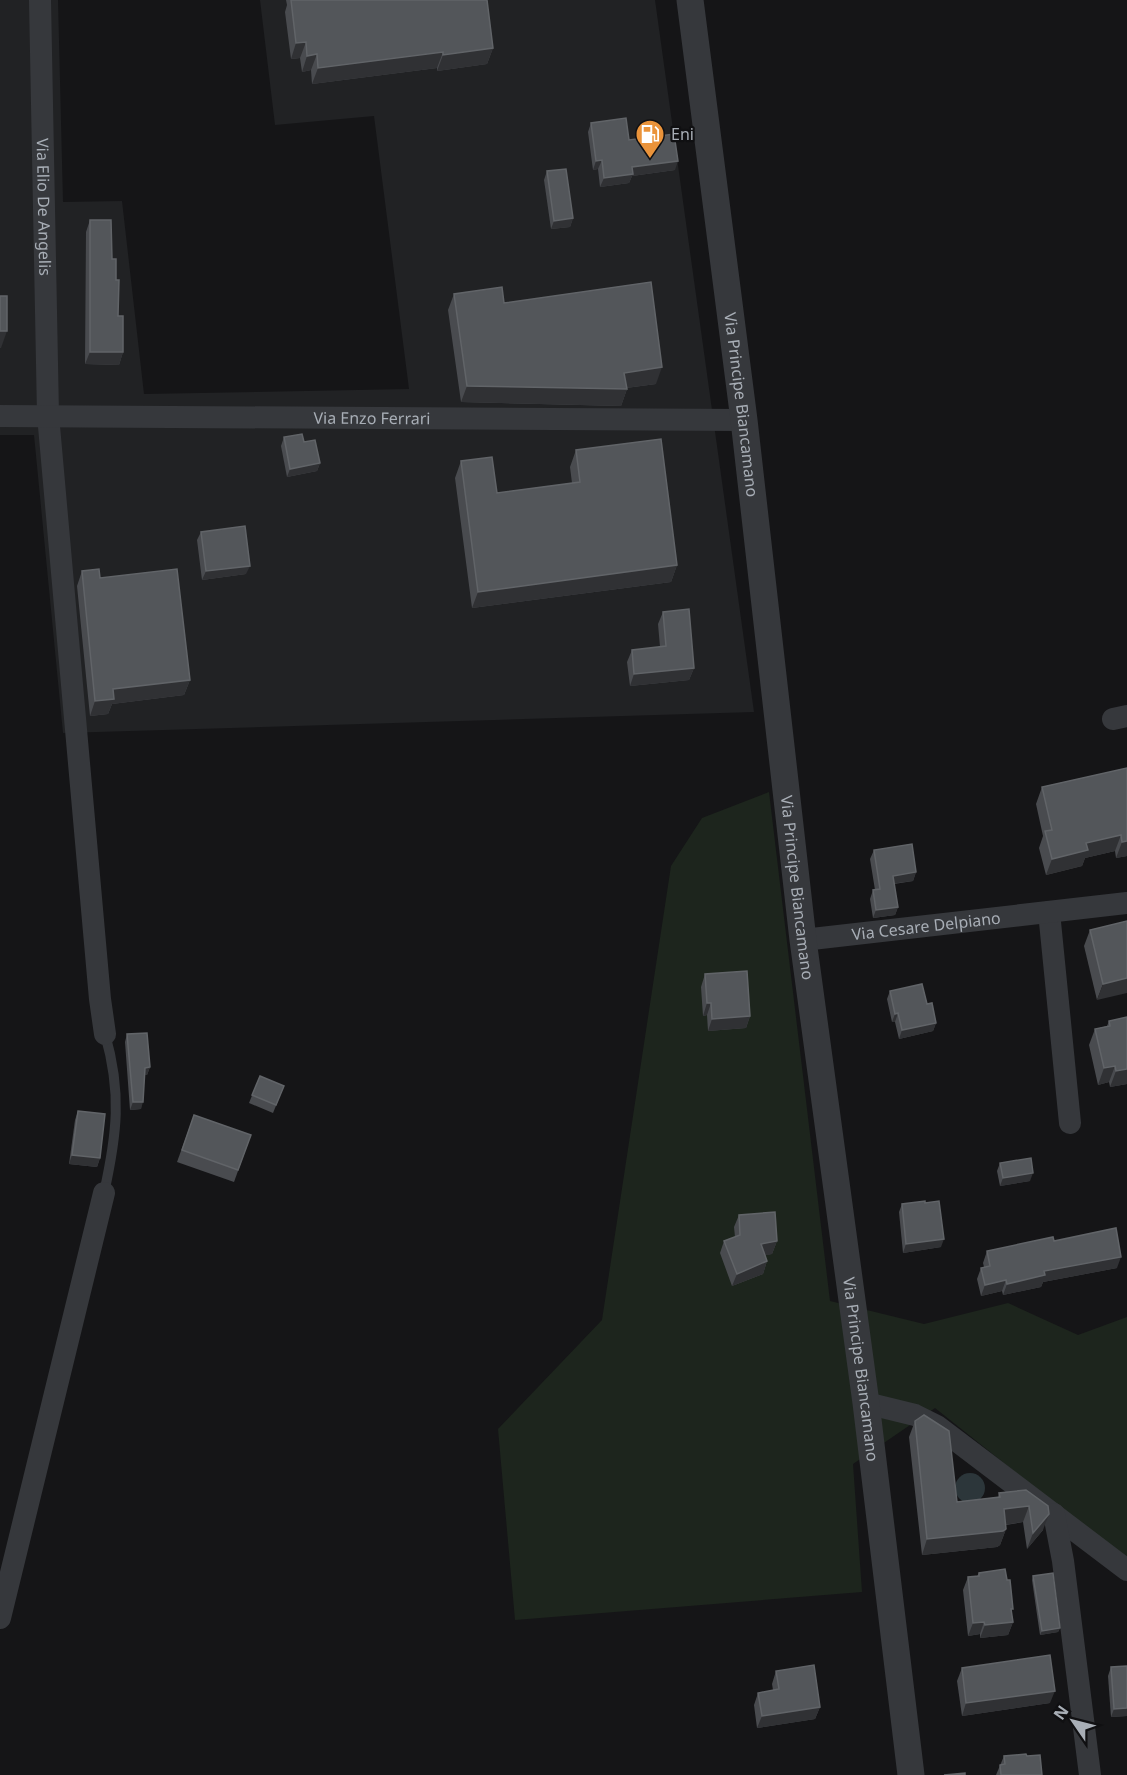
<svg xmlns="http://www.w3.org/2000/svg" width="1127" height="1775" viewBox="0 0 1127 1775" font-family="'Noto Sans',sans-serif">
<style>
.built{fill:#212224}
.green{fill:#1d251d}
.water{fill:#2c363a}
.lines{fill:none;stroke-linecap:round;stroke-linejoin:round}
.service{stroke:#36383c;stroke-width:10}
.minor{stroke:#36383c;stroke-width:22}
.tertiary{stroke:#36383c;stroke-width:27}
.wall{fill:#494b4f}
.shaded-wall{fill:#303134}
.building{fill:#53565a;stroke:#616468;stroke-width:1.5}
.labels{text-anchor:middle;stroke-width:4.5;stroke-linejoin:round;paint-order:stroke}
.poi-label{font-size:16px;fill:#a8aeb6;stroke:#101012;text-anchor:start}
.street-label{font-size:16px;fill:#a8aeb6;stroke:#101012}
</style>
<rect width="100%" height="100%" fill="#151517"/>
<path class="built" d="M0 0H58L63 202 122 201 144 394 409 389 374 116 275 125 260 0H655L754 712 63 733 34 435H0Z"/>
<path class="green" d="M769 792 830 1301 924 1324 1008 1303 1078 1335 1127 1317V1561L935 1408 853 1464 862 1592 515 1620 498 1429 602 1320 671 866 702 818Z"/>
<circle class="water" cx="970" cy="1488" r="15"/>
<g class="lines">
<path class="service" d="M104 1193C117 1134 122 1093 105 1034"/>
<g class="minor">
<path id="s1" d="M40 0 48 415 100 999 105 1034"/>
<path id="s2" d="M0 416 744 420"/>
<path d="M1113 719 1127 716"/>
<path d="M1049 912 1070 1123"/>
<path id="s3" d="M803 940 1127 903"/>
<path d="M866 1403 915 1415 937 1426 1127 1570"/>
<path d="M1054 1514 1063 1561 1090 1775"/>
<path d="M0 1618 104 1193"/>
</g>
<path class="tertiary" id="s4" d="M690 0 744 420 803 940 866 1403 911 1775"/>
</g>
<g class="wall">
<path d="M286 0H487L493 48 487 64 437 71V68L312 84 311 70 302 72 300 58 291 59 285 12 287 5Z"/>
<path d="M591 123 629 140 675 170 632 176 629 183 600 187 598 169 593 170 588 132Z"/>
<path d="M547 171 573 218 570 227 551 229 544 180Z"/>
<path d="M90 220 112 259 116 280 118 316 123 352 119 365 85 364 86 232Z"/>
<path d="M454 294 504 303 656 384 626 388 627 389 621 406 461 402 448 310Z"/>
<path d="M284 437 304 442 320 463 317 471 287 477 281 446Z"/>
<path d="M576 450 677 565 671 582 472 608 455 478 461 461 497 493 572 483 570 467Z"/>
<path d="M201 532 246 574 202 580 197 540Z"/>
<path d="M82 571 100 578 190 680 184 695 112 704 108 714 90 716 77 586Z"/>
<path d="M663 612 694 668 689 680 630 686 627 662 632 650 660 647 658 624Z"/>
<path d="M1127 768V856L1116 858 1115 851 1085 858 1082 866 1046 875 1039 848 1043 836 1036 804 1042 787Z"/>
<path d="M874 850 916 872 913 881 894 884 898 907 895 915 873 918 870 899 873 890H875L870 859Z"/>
<path d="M1127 921 1097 1000 1084 946 1090 930Z"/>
<path d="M705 974 750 1016 746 1028 708 1031 707 1015 703 1016 701 987Z"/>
<path d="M890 991 927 1004 936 1023 933 1031 899 1039 895 1022H892L887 999Z"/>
<path d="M1109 1021 1127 1084 1110 1087 1109 1082 1098 1085 1089 1045 1095 1029 1107 1026Z"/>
<path d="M127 1034 150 1067 147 1075H144L141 1109 130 1110 125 1042Z"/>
<path d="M260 1076 284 1086 273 1113 249 1103Z"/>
<path d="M78 1111 100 1158 97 1167 69 1164 75 1120Z"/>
<path d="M194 1115 251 1135 234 1182 177 1162Z"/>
<path d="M1000 1163 1030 1181 1000 1186 997 1171Z"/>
<path d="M902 1204 941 1247 903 1253 899 1212Z"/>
<path d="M739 1215 777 1241 772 1254 765 1255 767 1261 763 1274 732 1286 720 1253 724 1241 735 1237 734 1227Z"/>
<path d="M1054 1241 1117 1268 1043 1282 1041 1287 1003 1295 1002 1291 981 1296 977 1279 981 1268 984 1267 983 1263 987 1251Z"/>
<path d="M915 1421 957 1502 998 1497 999 1493 1026 1490 1043 1530 1027 1549 1023 1522 1006 1525V1529L1000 1545 997 1547 922 1555 909 1437Z"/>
<path d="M979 1573 1011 1613 1013 1622 1008 1635 980 1638V1634L968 1636 963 1590 968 1577 977 1576Z"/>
<path d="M1033 1576 1060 1628 1058 1632 1040 1635 1032 1580Z"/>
<path d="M1127 1666V1716L1111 1717 1108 1676 1111 1667Z"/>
<path d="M962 1668 1050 1703 962 1716 957 1681Z"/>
<path d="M776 1671 820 1707 815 1719 757 1728 754 1705 758 1693 773 1690 772 1684Z"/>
<path d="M1004 1756H1027L1042 1775H996Z"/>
</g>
<g class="shaded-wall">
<path d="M306 42 300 58 291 59 296 43Z"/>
<path d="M493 48 487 64 437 71 443 55Z"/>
<path d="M443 52 437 68 312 84 318 68Z"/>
<path d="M317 54 311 70 302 72 307 56Z"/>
<path d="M602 160 598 169 593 170 596 161Z"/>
<path d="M678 161 675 170 632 176 629 183 600 187 604 178 632 167Z"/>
<path d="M573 218 570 227 551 229 554 221Z"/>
<path d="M0 331H7L1 348H0Z"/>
<path d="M90 352H123L119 365 85 364Z"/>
<path d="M662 367 656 384 618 389 624 373Z"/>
<path d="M467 386 627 389 621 406 461 402Z"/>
<path d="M320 463 317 471 287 477 290 469Z"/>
<path d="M677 565 671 582 472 608 478 592Z"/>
<path d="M250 566 246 574 202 580 206 571Z"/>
<path d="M694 668 689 680 630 686 634 674Z"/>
<path d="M190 680 184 695 112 704 108 714 90 716 95 701 113 689Z"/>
<path d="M1121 835 1115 851 1085 858 1082 866 1046 875 1052 859 1086 843Z"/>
<path d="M1127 841V856L1116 858 1122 842Z"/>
<path d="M916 872 913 881 890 884 893 876Z"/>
<path d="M898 907 895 915 873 918 876 910Z"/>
<path d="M1127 978V993L1097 1000 1103 984Z"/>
<path d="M707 1003H711L707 1015 703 1016Z"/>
<path d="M898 1013 895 1022H892L895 1014Z"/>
<path d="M750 1016 746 1028 708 1031 712 1019Z"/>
<path d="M936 1023 933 1031 899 1039 902 1030Z"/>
<path d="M1115 1066 1109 1082 1098 1085 1104 1068Z"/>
<path d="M150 1067 147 1075H142L145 1068Z"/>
<path d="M1127 1069V1084L1110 1087 1116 1071Z"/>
<path d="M133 1102H143L141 1109 130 1110Z"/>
<path d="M72 1155 100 1158 97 1167 69 1164Z"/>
<path d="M1033 1173 1030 1181 1000 1186 1003 1178Z"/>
<path d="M944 1239 941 1247 903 1253 906 1244Z"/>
<path d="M777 1241 772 1254 757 1257 761 1244Z"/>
<path d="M1121 1257 1117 1268 1043 1282 1041 1287 1003 1295 1007 1284 1044 1271Z"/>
<path d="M767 1261 763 1274 732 1286 737 1274Z"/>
<path d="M1006 1280 1002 1291 981 1296 985 1285Z"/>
<path d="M1029 1506 1023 1522 998 1526 1004 1509Z"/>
<path d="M1049 1514 1043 1530 1027 1549 1033 1533Z"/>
<path d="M1006 1529 1000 1545 997 1547 922 1555 927 1539Z"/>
<path d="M984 1622 980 1634 968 1636 973 1623Z"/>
<path d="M1013 1622 1008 1635 980 1638 985 1625Z"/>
<path d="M1060 1628 1058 1632 1040 1635 1042 1631Z"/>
<path d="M1055 1691 1050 1703 962 1716 966 1703Z"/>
<path d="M820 1707 815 1719 757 1728 762 1716Z"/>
<path d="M1127 1708V1716L1111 1717 1114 1709Z"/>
</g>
<g class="building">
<path d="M291 0H487L493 48 443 55V52L318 68 317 54 307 56 306 42 296 43Z"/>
<path d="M626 118 629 140 674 134 678 161 632 167 633 174 604 178 602 160 596 161 591 123Z"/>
<path d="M566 169 573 218 554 221 547 171Z"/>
<path d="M90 220H111L112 259H116V280H119L118 316H123V352H90Z"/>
<path d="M651 282 662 367 624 373 627 389 467 386 454 294 502 287 504 303Z"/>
<rect x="0" y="296" width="7" height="35"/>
<path d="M302 434 304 442 315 440 320 463 290 469 284 437Z"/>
<path d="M661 439 677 565 478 592 461 461 492 457 497 493 580 482 576 450Z"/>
<path d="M245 526 250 566 206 571 201 532Z"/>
<path d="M99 569 100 578 177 569 190 680 113 689 114 699 95 701 82 571Z"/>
<path d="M689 609 694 668 634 674 632 650 666 646 663 612Z"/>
<path d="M1127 768V841L1122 842 1121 835 1086 843 1088 850 1052 859 1045 831 1052 830 1042 787Z"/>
<path d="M912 844 916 872 893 876 898 907 876 910 873 890 880 889 874 850Z"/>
<path d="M1127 921V978L1103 984 1090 930Z"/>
<path d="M747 971 750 1016 712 1019 711 1003H707L705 974Z"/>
<path d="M922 984 927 1004 932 1003 936 1023 902 1030 898 1013 895 1014 890 991Z"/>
<path d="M1127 1017V1069L1116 1071 1115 1066 1104 1068 1095 1029 1110 1026 1109 1021Z"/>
<path d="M147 1033 150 1067 145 1068 143 1102H133L127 1034Z"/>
<path d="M260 1076 284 1086 276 1105 252 1095Z"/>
<path d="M78 1111 105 1114 100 1158 72 1155Z"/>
<path d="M194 1115 251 1135 238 1170 182 1150Z"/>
<path d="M1031 1158 1033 1173 1003 1178 1000 1163Z"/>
<path d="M925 1201V1203L939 1201 944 1239 906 1244 902 1204Z"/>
<path d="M775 1212 777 1241 761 1244 767 1261 737 1274 724 1241 740 1235 739 1215Z"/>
<path d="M1116 1228 1121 1257 1044 1271 1045 1275 1007 1284 1006 1280 985 1285 981 1268 990 1266 987 1251 1053 1237 1054 1241Z"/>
<path d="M924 1415 949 1431 957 1502 1000 1497 999 1493 1026 1490 1048 1506 1049 1514 1033 1533 1029 1506 1004 1509 1006 1529 1003 1531 927 1539 915 1421Z"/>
<path d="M1005 1569 1007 1580H1010L1013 1609H1011L1013 1622 985 1625 984 1622 973 1623 968 1577 979 1576V1573Z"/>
<path d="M1053 1573 1060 1628 1042 1631 1033 1576Z"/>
<path d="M1050 1655 1055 1691 966 1703 962 1668Z"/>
<path d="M814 1665 820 1707 762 1716 758 1693 779 1689 776 1671Z"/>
<path d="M1127 1666V1708L1114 1709 1111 1667Z"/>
<path d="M1026 1754 1027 1756 1040 1755 1042 1775H1001L1000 1765 1005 1764 1004 1756Z"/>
<path d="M965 1773V1775H944Z"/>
</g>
<defs>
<g id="fuel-pin" transform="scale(1.5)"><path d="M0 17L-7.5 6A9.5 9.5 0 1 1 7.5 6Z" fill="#ea933a" stroke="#101012"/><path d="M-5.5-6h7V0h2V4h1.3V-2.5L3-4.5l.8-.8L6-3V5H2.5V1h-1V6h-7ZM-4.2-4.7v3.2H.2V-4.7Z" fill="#fff"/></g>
</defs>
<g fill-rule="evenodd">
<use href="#fuel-pin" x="650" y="134"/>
</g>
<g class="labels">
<g class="poi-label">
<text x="671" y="140">Eni</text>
</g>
<g class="street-label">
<text dy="6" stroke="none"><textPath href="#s1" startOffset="207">Via Elio De Angelis</textPath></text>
<text dy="6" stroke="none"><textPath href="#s4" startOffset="408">Via Principe Biancamano</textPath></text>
<text dy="6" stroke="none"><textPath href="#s2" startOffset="372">Via Enzo Ferrari</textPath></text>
<text dy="6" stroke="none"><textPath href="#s4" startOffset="894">Via Principe Biancamano</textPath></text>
<text dy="6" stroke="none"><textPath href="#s3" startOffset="124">Via Cesare Delpiano</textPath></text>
<text dy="6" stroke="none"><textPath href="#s4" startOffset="1380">Via Principe Biancamano</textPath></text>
</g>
</g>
<g transform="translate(1073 1721) rotate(305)" stroke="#101012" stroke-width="4.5" paint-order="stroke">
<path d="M0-4.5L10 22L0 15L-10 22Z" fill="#a8aeb6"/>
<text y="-9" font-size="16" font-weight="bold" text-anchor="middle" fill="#a8aeb6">N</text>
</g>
</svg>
